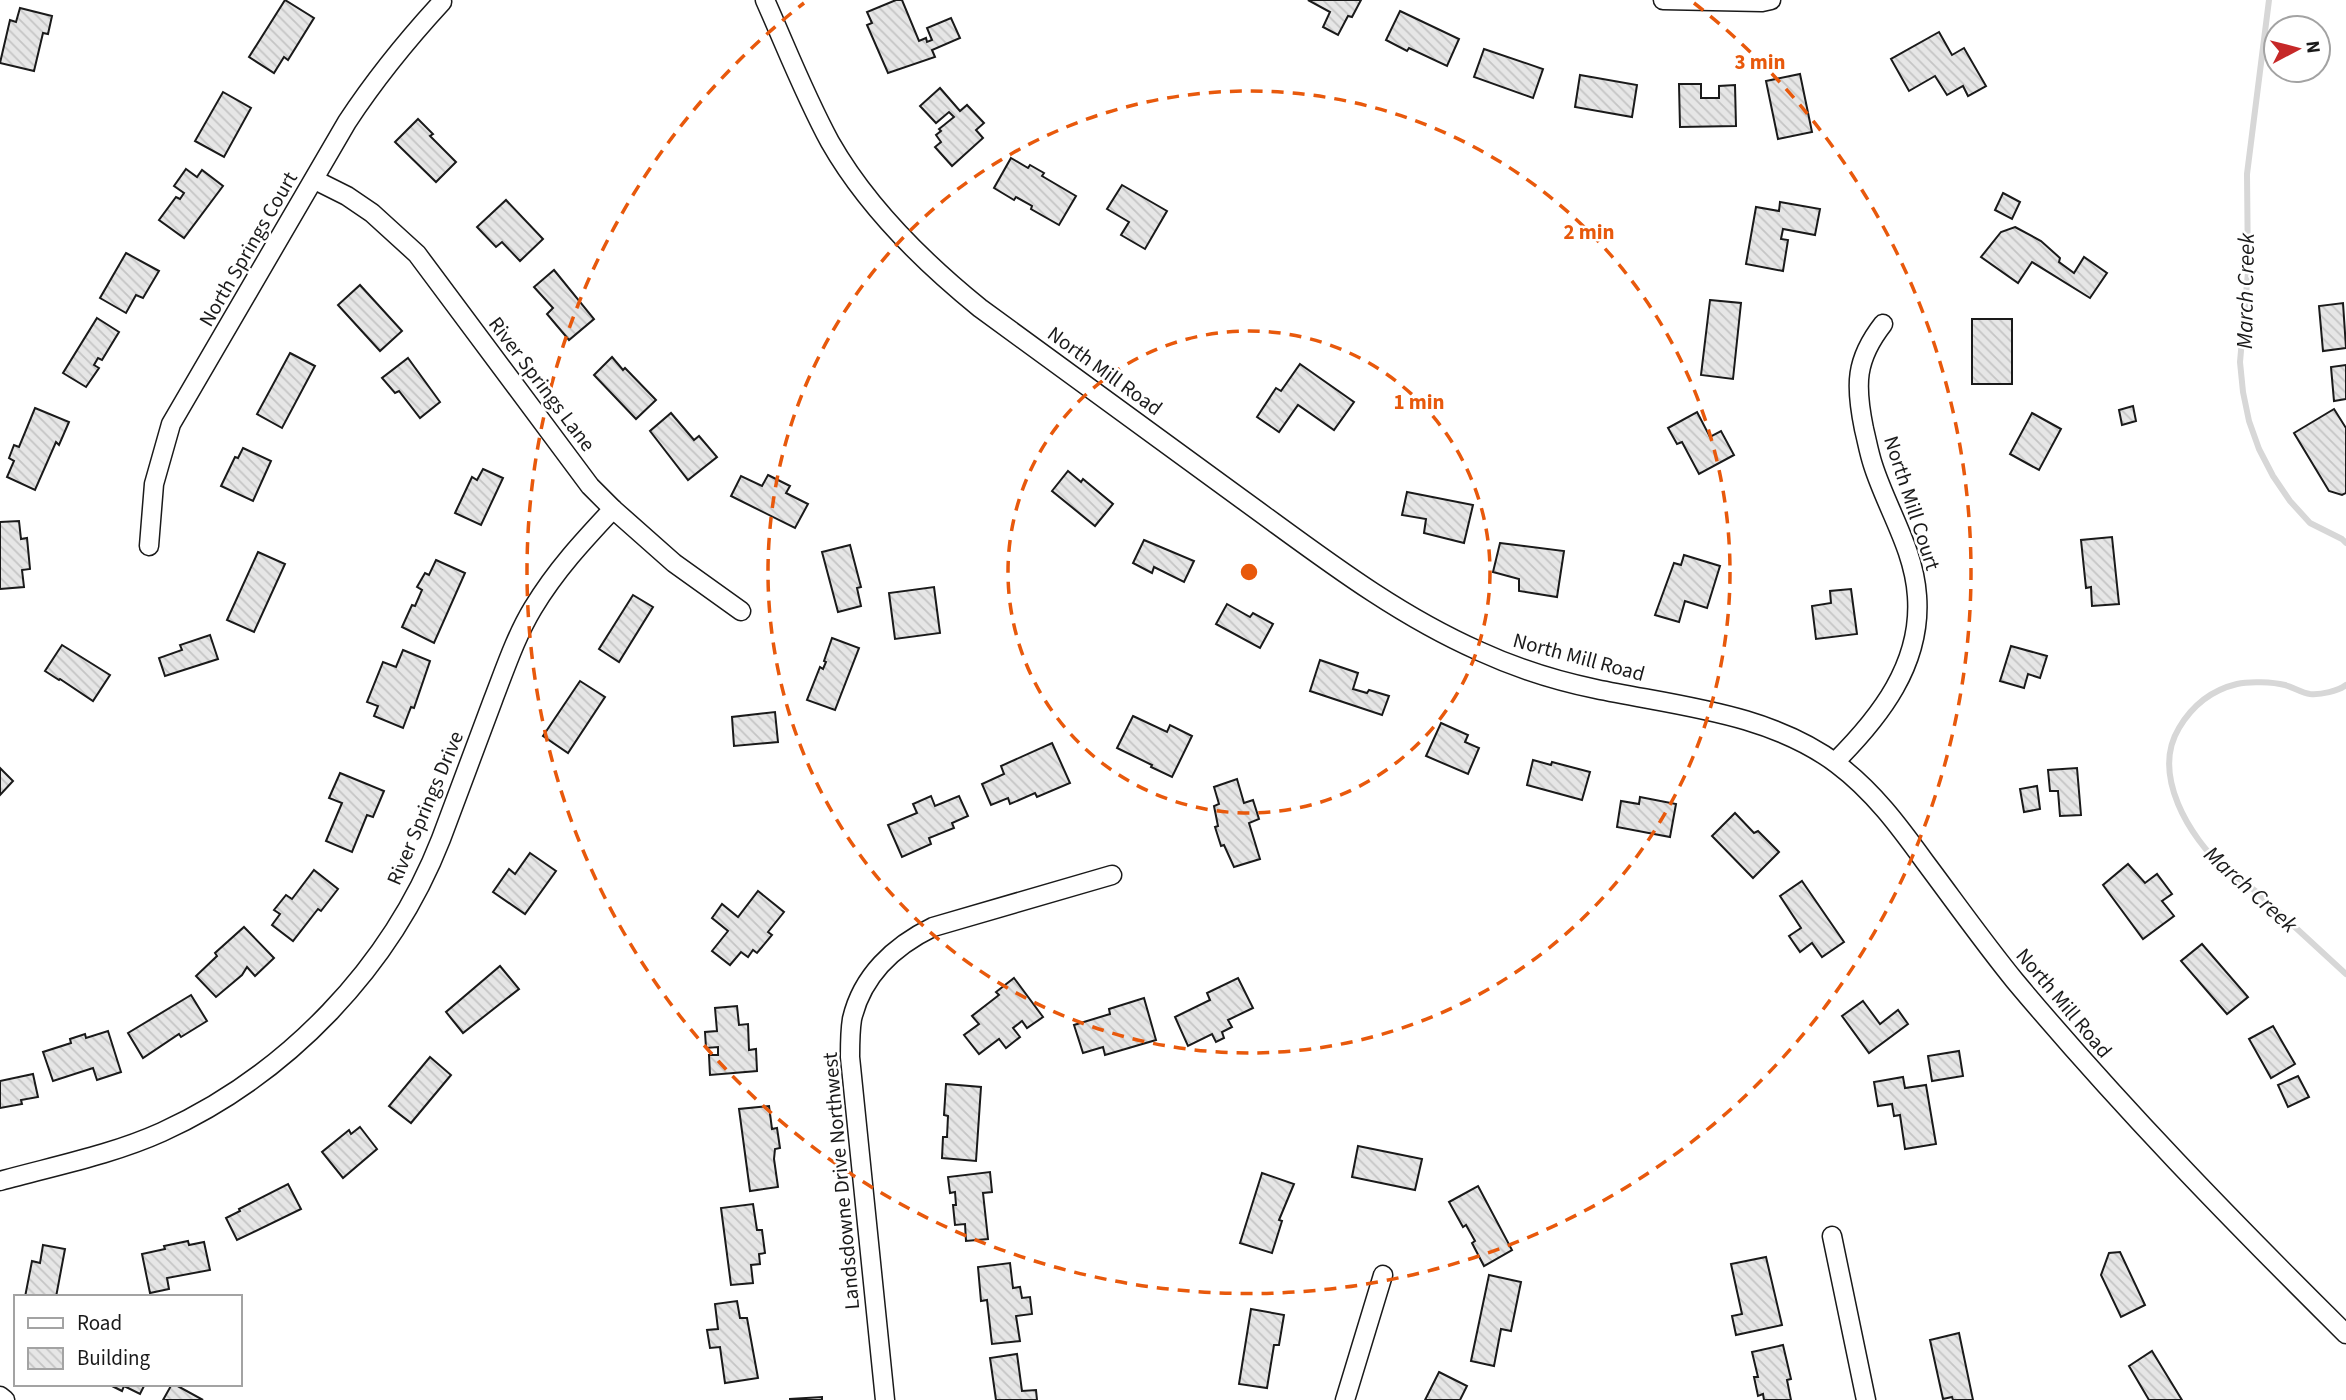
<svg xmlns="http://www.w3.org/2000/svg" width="2346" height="1400" viewBox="0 0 2346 1400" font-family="'Source Sans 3',sans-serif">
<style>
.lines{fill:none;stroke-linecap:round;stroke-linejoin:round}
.stream{stroke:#d7d7d7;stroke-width:6}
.building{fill:url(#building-back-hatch);stroke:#1a1a1a;stroke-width:2}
.street-casing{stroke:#1a1a1a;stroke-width:21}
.street{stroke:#fff;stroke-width:18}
.ring{fill:none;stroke:#e8590c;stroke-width:3.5;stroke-dasharray:12 9}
.labels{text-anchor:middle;stroke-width:5;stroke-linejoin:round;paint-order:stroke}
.street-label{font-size:21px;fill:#1a1a1a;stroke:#fff}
.water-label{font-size:23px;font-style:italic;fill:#1a1a1a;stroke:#fff}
.centre{fill:#e8590c;stroke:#fff;stroke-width:3.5}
.ring-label{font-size:21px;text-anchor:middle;font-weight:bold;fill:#e8590c;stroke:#fff;stroke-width:5;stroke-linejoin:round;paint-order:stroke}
</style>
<defs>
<pattern id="building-back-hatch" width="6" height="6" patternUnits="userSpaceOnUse" patternTransform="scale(1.75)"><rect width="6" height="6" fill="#e6e6e6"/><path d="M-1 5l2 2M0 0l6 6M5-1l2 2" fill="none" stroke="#c5c5c5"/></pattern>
</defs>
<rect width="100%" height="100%" fill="#fff"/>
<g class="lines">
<g class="stream">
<path d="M2269 0 2247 174 2248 272 2240 362 2243 392 2249 421 2259 449 2273 476 2290 501 2310 523 2342 539 2346 543"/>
<path d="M2346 685C2338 691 2321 695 2310 694 2302 693 2293 687 2285 685 2273 682 2249 681 2237 684 2212 690 2192 706 2179 728 2151 774 2189 837 2225 869 2235 879 2249 885 2259 894 2288 921 2317 947 2346 974"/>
</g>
</g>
<g class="building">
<path d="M285 0 314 18 288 60 284 57 274 73 249 57Z"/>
<path d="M896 0H902L919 41 926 38 927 42 932 40 927 28 951 18 960 38 932 50 935 57 888 73 867 25 872 23 867 12Z"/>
<path d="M1308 0H1361L1352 17 1348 16 1338 35 1323 27 1330 12Z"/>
<path d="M20 8 52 16 48 34 43 33 34 71 0 63 10 20 16 22Z"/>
<path d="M1400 11 1459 39 1447 66 1409 48 1407 51 1386 40Z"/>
<path d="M1939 32 1952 55 1964 48 1986 86 1968 96 1963 86 1947 95 1935 76 1909 91 1891 59Z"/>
<path d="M1484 49 1543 69 1533 98 1474 77Z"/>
<path d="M1800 74 1812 132 1778 139 1766 81Z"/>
<path d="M1580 75 1637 85 1632 117 1575 107Z"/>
<path d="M1679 84H1701V98H1719V86L1735 85 1736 126 1680 127Z"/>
<path d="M940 88 960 111 967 105 984 123 976 130 983 138 952 166 935 147 941 142 936 135 941 131 939 129 954 117 949 112 936 123 920 106Z"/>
<path d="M223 92 251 108 224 157 195 141Z"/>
<path d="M418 119 433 134 430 136 456 162 436 182 395 142Z"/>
<path d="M1011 158 1028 168 1030 165 1044 173 1042 176 1076 196 1059 225 1031 209 1032 206 1016 197 1014 200 994 188Z"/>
<path d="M186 169 197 177 202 170 223 186 184 238 159 220 176 197 180 199 184 193 174 186Z"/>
<path d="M1122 185 1167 211 1145 249 1121 235 1129 222 1107 209Z"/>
<path d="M2003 193 2020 202 2012 219 1995 210Z"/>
<path d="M506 200 543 239 520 261 502 242 496 247 477 227Z"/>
<path d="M1780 202 1820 209 1815 235 1783 229 1781 239 1788 240 1783 271 1746 264 1756 207 1779 211Z"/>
<path d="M2015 227 2041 241 2060 258 2059 262 2074 273 2084 257 2107 273 2090 298 2032 262 2018 283 1981 257 2001 232Z"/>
<path d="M126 253 159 271 143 298 136 295 126 313 100 298Z"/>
<path d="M554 270 594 319 569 340 547 314 553 308 534 287Z"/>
<path d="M360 285 402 331 380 351 338 305Z"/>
<path d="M1710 300 1741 303 1733 379 1701 375Z"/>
<path d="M2343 303 2346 348 2323 351 2319 306Z"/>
<path d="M97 318 119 332 102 360 98 358 94 365 99 368 86 387 63 373Z"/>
<rect x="1972" y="319" width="40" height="65"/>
<path d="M290 353 315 366 282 428 257 414Z"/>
<path d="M612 357 623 370 625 368 656 400 636 419 594 375Z"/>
<path d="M408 358 440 402 420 418 399 391 395 393 382 378Z"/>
<path d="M1300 364 1354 402 1334 430 1298 405 1279 432 1257 417 1276 388 1281 391Z"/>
<path d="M2346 365V399L2334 401 2331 367Z"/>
<path d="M2133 406 2136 421 2122 425 2119 410Z"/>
<path d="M35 408 69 422 59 445 56 442 35 490 7 477 14 461 9 458 14 445 19 447Z"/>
<path d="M2334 409 2346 428V493L2342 495 2329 491 2294 433Z"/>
<path d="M1697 412 1710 437 1721 431 1734 455 1699 474 1682 442 1677 444 1668 428Z"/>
<path d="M671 413 694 440 699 436 717 457 688 480 650 431Z"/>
<path d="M2032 413 2061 429 2039 470 2010 454Z"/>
<path d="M243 448 271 461 253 501 221 486 235 457 238 458Z"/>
<path d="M483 469 503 478 481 525 455 513 472 477 477 480Z"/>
<path d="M1068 471 1081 482 1083 479 1113 504 1095 526 1052 491Z"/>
<path d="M768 475 790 486 786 493 808 504 795 528 731 496 741 476 762 486Z"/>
<path d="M1407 492 1473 505 1464 543 1424 533 1426 519 1402 515Z"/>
<path d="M19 521 21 539 27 538 30 569 22 570 24 587 0 589V522Z"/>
<path d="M2112 537 2119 604 2092 606 2091 587 2086 588 2081 540Z"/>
<path d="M1144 540 1194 561 1184 582 1154 567 1152 573 1133 563Z"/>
<path d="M1500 543 1564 551 1557 597 1519 591V579L1493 572Z"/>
<path d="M850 545 861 587 857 588 861 606 838 612 822 552Z"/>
<path d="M258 552 285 564 254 632 227 620Z"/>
<path d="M1684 555 1720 566 1707 608 1685 601 1679 622 1655 615 1674 563 1681 565Z"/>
<path d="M436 560 465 573 434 643 402 627 412 605 415 606 422 590 417 587 425 573 429 575Z"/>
<path d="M934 587 940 633 895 639 889 593Z"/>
<path d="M1851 589 1857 634 1816 639 1812 606 1831 603 1830 591Z"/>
<path d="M633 595 653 607 619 662 599 649Z"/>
<path d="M1227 604 1250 617 1253 613 1273 624 1260 648 1216 624Z"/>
<path d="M210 635 218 659 165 676 159 658 182 650 180 645Z"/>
<path d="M832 638 859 648 835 710 807 700 820 667 823 669 826 662 824 661Z"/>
<path d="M62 645 110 675 93 701 60 679 59 680 45 671Z"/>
<path d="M2011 646 2047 656 2040 678 2028 674 2024 688 2000 681Z"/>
<path d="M403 650 430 661 414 708 411 707 403 728 374 716 378 706 367 702 383 662 396 667Z"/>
<path d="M1320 660 1358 673 1353 689 1367 693 1369 690 1389 696 1382 715 1310 691Z"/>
<path d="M580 681 605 697 568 753 543 736Z"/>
<path d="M775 712 778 742 734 746 732 717Z"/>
<path d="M1133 716 1167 732 1170 725 1192 736 1172 777 1151 767 1152 765 1117 748Z"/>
<path d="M1441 723 1468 735 1465 742 1479 748 1468 774 1426 756Z"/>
<path d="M1052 743 1070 783 1037 797 1035 793 1010 804 1008 798 991 805 982 784 1004 774 1001 766Z"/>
<path d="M1533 760 1551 765 1552 762 1590 772 1582 800 1527 785Z"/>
<path d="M0 768 13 781 0 795Z"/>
<path d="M2077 768 2081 815 2060 816 2058 791H2050L2048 770Z"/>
<path d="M340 773 384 791 373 817 367 815 352 852 326 841 342 803 329 798Z"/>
<path d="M1237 779 1244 803 1253 800 1259 819 1249 823 1260 859 1234 867 1224 845 1221 846 1215 827 1218 826 1214 806 1219 804 1214 787Z"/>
<path d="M2037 786 2040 809 2024 812 2020 789Z"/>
<path d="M931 796 935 806 959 796 968 816 952 823 954 828 929 838 931 844 902 857 888 825 917 813 913 804Z"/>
<path d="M1640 797 1676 804 1670 837 1617 827 1621 801 1639 804Z"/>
<path d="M1735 813 1754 833 1758 831 1779 852 1753 878 1712 836Z"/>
<path d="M530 853 556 871 525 914 493 892 509 869 515 874Z"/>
<path d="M2128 864 2145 883 2157 874 2172 894 2162 901 2174 916 2143 939 2103 885Z"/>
<path d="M314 870 338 889 321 911 318 909 293 941 272 925 280 914 274 910 286 895 292 899Z"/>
<path d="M1802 881 1844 942 1822 957 1812 943 1800 952 1789 936 1801 928 1780 896Z"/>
<path d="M758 891 784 912 768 932 772 935 757 953 753 950 748 957 741 952 730 965 712 951 728 931 712 918 722 904 738 917Z"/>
<path d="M244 927 274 958 255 976 247 967 242 975 216 997 196 976 217 956 215 953Z"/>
<path d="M2202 944 2248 997 2227 1014 2181 961Z"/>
<path d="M500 966 519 989 463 1033 446 1012Z"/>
<path d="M1014 978 1043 1017 1027 1028 1022 1021 1013 1028 1020 1037 1006 1048 999 1039 979 1054 964 1035 979 1024 972 1016 999 995 996 992Z"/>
<path d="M1238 978 1253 1008 1228 1020 1232 1027 1222 1032 1224 1038 1216 1042 1212 1034 1188 1046 1175 1017 1210 1000 1207 993Z"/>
<path d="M191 995 207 1021 181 1037 179 1034 143 1058 128 1033Z"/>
<path d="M1144 998 1156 1040 1105 1055 1103 1047 1083 1053 1074 1025 1110 1014 1109 1009Z"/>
<path d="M1863 1001 1880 1024 1898 1010 1908 1024 1869 1053 1842 1016Z"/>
<path d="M737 1006 739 1025 748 1024 749 1050 756 1049 757 1071 710 1075 709 1055H718V1047L706 1048 705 1032 717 1031 715 1008Z"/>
<path d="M2273 1026 2295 1064 2271 1078 2249 1039Z"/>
<path d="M108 1031 121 1072 97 1080 93 1068 53 1081 43 1052 71 1043 70 1039 85 1034 86 1038Z"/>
<path d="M1959 1051 1963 1076 1932 1081 1928 1056Z"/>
<path d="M430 1057 451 1075 411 1123 389 1106Z"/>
<path d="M33 1074 38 1097 21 1100 22 1104 0 1108V1081Z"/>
<path d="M2298 1076 2309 1097 2288 1107 2278 1085Z"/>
<path d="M1903 1077 1905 1088 1926 1085 1936 1144 1905 1149 1900 1115 1894 1116 1892 1104 1878 1106 1874 1082Z"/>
<path d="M946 1084 981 1087 976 1161 942 1158 943 1137H947L948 1116 944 1115Z"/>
<path d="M769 1106 772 1129 777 1128 780 1148 775 1149 774 1159 778 1187 750 1191 739 1109Z"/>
<path d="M360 1127 377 1149 343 1178 322 1152 349 1130 351 1134Z"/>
<path d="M1358 1146 1422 1159 1415 1190 1352 1177Z"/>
<path d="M990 1172 992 1192 983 1193 988 1239 966 1241 965 1224 955 1225 953 1205H956L955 1192 950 1193 948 1177Z"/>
<path d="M1262 1173 1294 1184 1279 1220 1282 1221 1272 1253 1240 1243Z"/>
<path d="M288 1184 301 1209 237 1240 226 1218 240 1211 239 1209Z"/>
<path d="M1478 1186 1512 1250 1484 1266 1472 1243 1475 1241 1466 1225 1463 1227 1449 1202Z"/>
<path d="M753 1204 757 1230H762L765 1253 759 1254 760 1264 751 1265 753 1283 731 1285 721 1208Z"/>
<path d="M188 1241 189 1245 204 1242 210 1270 167 1278 169 1289 150 1293 142 1254 165 1249 164 1246Z"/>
<path d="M43 1245 65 1249 56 1297H25L32 1261 40 1263Z"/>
<path d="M2120 1252 2145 1305 2121 1317 2101 1275 2109 1253Z"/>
<path d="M1766 1257 1782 1325 1736 1335 1732 1316 1742 1314 1731 1264Z"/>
<path d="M1010 1263 1013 1288 1020 1287 1022 1298 1030 1297 1032 1314 1016 1316 1020 1341 992 1344 987 1300 981 1301 978 1267Z"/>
<path d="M1489 1275 1521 1282 1511 1331 1501 1329 1494 1366 1471 1361Z"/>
<path d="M737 1301 740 1318H747L758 1378 725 1383 720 1347 710 1348 707 1330 718 1329 715 1304Z"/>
<path d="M1251 1309 1284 1315 1279 1345H1274L1267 1388 1239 1384Z"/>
<path d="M1959 1333 1973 1400H1953L1952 1397 1943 1399 1930 1340Z"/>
<path d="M1783 1345 1791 1379 1787 1380 1791 1400H1764L1763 1394 1758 1396 1754 1377H1758L1752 1352Z"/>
<path d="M2152 1351 2182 1400H2149L2129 1366Z"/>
<path d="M1017 1354 1022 1391 1036 1390 1037 1400H996L990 1358Z"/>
<path d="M1439 1372 1467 1386 1460 1400H1425Z"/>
<path d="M108 1384H145L140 1394 124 1386 122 1391Z"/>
<path d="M172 1384H174L203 1400H163Z"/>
<path d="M822 1397V1400H790V1399Z"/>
</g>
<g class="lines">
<g class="street-casing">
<g id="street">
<path d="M765 0C786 47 805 96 830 142 867 207 922 261 980 308 1067 372 1155 436 1243 500 1319 555 1393 613 1479 651 1516 668 1557 681 1596 689 1677 706 1769 713 1837 764 1873 791 1899 826 1925 862 1955 902 1984 943 2015 981 2119 1105 2231 1220 2346 1334"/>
<path d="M1663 0 1762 2 1771 0"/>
<path d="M315 180 347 196 372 213 417 254 590 486 613 509 674 563 741 611"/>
<path d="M149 546 154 484 171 424 347 122C376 78 407 40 442 2"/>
<path d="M1835 762C1880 717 1922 664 1917 596 1914 549 1887 509 1873 465 1869 453 1867 441 1864 429 1855 385 1855 360 1883 324"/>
<path d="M0 1181C54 1166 111 1155 162 1132 287 1075 391 967 441 839 458 793 476 746 493 700 505 669 516 636 533 608 556 570 583 541 613 509"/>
<path d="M1832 1236 1866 1400"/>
<path d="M0 1396 5 1400"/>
<path d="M885 1400 850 1057C850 1045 850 1031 852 1019 862 976 894 946 933 927L1112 875"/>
<path d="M1345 1400 1383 1275"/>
</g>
</g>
<use href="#street" class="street"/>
</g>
<g class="ring">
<circle cx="1249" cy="572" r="241"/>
<circle cx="1249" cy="572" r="481"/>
<path d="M1694 3A722 722 0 1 1 804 3"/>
</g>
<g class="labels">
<g class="street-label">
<text transform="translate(248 249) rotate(-60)" y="7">North Springs Court</text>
<text transform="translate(1105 371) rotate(36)" y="7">North Mill Road</text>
<text transform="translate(542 384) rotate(53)" y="7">River Springs Lane</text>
<text transform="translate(1912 503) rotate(72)" y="7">North Mill Court</text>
<text transform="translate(1579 657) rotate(15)" y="7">North Mill Road</text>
<text transform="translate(425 808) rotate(-67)" y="7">River Springs Drive</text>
<text transform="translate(2064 1003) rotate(50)" y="7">North Mill Road</text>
<text transform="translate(841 1181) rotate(-95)" y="7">Landsdowne Drive Northwest</text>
</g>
<g class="water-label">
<text transform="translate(2245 291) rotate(-89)" y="8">March Creek</text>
<text transform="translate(2251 889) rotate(42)" y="8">March Creek</text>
</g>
</g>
<circle cx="1249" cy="572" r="10" class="centre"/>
<g class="ring-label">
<text x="1760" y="69">3 min</text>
<text x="1589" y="239">2 min</text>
<text x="1419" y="409">1 min</text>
</g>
<rect x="14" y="1295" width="228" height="91" fill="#ffffff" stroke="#a3a3a3" stroke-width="2"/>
<rect x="28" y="1318" width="35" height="10" fill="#ffffff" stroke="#a3a3a3" stroke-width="2"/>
<text x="77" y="1330" font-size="21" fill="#1a1a1a">Road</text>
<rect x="28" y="1348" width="35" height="21" fill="url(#building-back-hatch)" stroke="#a3a3a3" stroke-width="2"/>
<text x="77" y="1365" font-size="21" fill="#1a1a1a">Building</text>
<g transform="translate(2297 49) rotate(83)"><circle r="33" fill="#ffffff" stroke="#a3a3a3" stroke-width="2"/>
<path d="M0-5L12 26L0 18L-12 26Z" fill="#c62828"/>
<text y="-10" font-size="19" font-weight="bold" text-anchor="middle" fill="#1a1a1a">N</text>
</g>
</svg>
